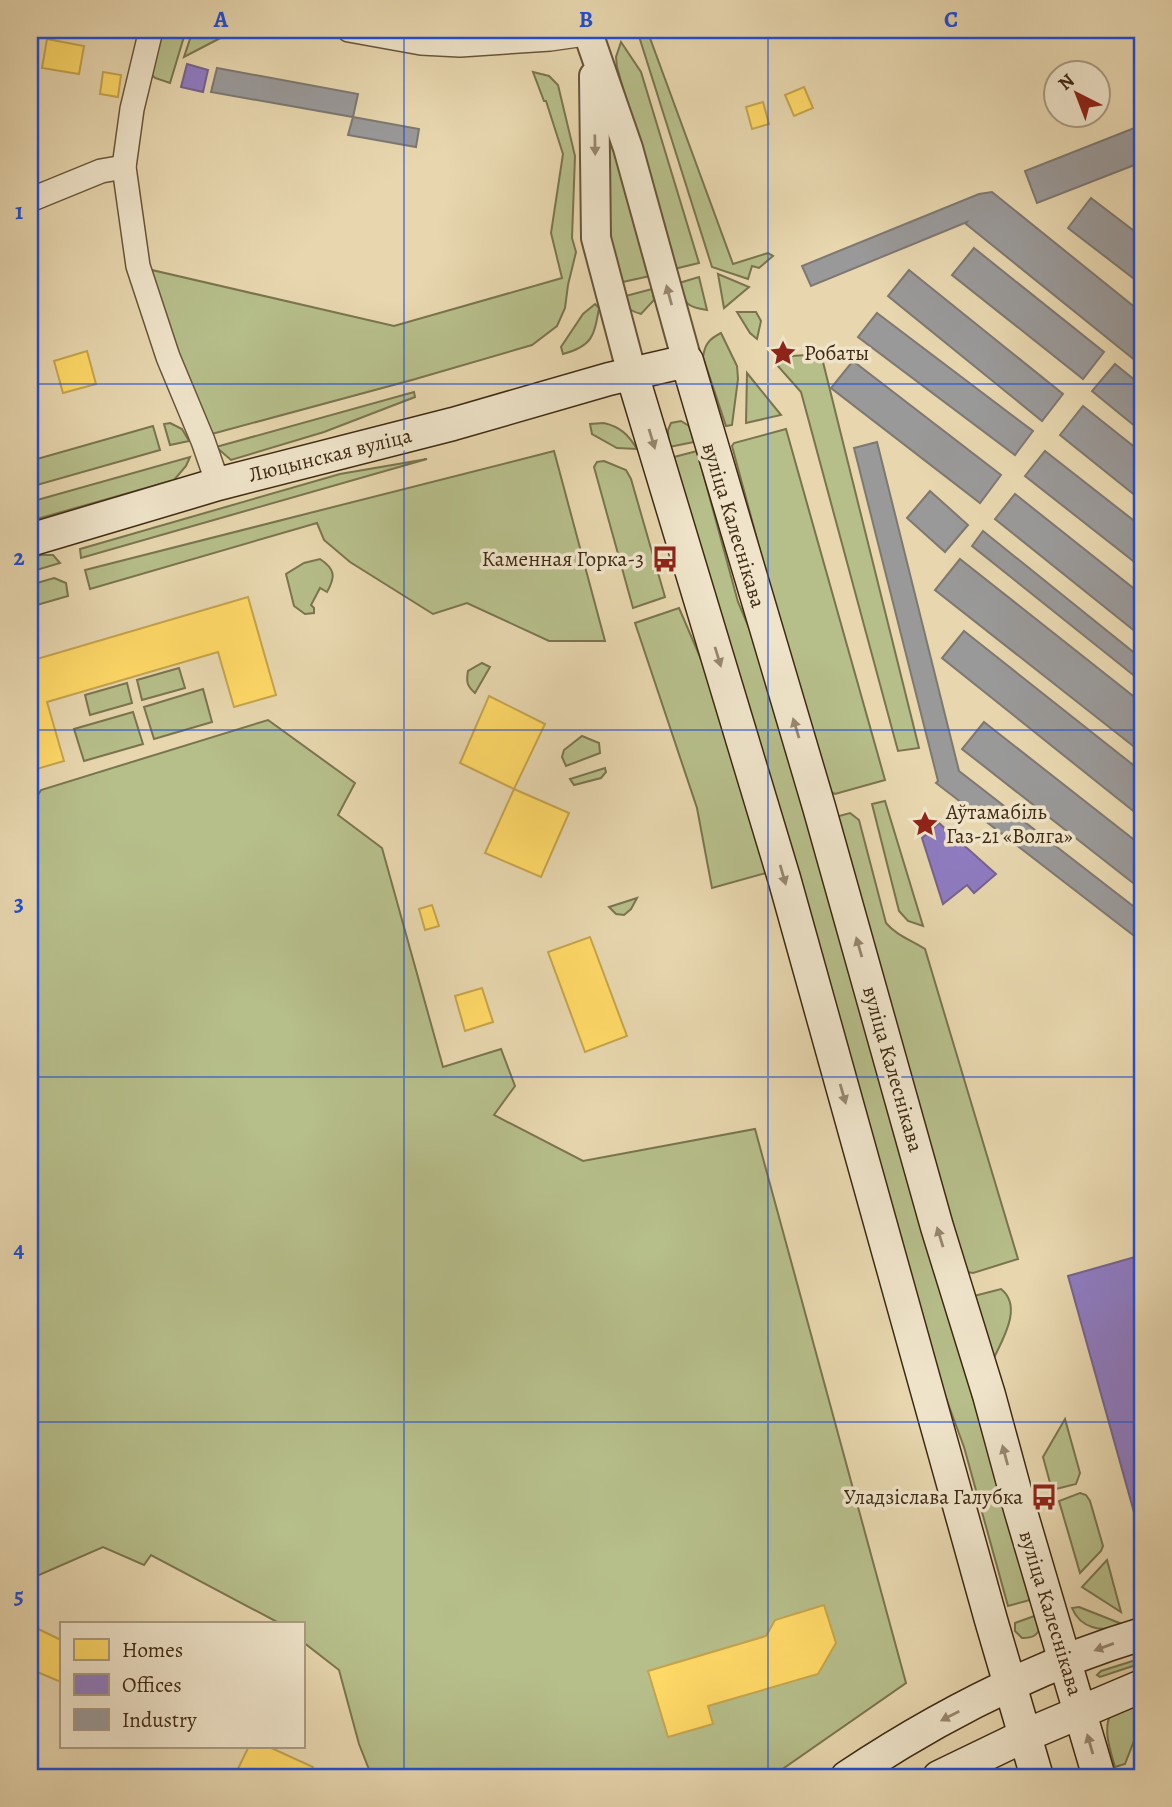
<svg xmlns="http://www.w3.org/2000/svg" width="1172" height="1807" viewBox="0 0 1172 1807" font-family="Alegreya,serif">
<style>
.green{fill:#b6be8a;stroke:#7a744e;stroke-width:2}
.homes{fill:#ffd966;stroke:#c5a44d;stroke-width:2}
.offices{fill:#8e7cc3;stroke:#76638e;stroke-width:2}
.industry{fill:#999;stroke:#7e7871;stroke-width:2}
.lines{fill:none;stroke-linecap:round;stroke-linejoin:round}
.minor-casing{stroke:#69553a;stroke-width:26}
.tertiary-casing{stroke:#69553a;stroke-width:32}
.secondary-casing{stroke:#3f2a13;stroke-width:35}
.minor{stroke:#efe4ca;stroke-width:23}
.tertiary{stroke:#efe4ca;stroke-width:28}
.secondary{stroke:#efe4ca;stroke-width:32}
.oneway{fill:#97876e}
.grid{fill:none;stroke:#1d4ed8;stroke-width:2;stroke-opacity:0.55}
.labels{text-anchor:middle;stroke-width:7;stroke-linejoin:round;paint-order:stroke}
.poi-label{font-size:21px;fill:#3f2a13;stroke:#efe4ca;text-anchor:start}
.street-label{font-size:21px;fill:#3f2a13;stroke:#efe4ca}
.neatline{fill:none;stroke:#1d4ed8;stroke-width:2.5}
.grid-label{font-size:23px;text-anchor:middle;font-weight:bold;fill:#1d4ed8}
</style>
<rect width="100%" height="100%" fill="#e7d6ae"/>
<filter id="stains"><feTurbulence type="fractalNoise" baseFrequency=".00286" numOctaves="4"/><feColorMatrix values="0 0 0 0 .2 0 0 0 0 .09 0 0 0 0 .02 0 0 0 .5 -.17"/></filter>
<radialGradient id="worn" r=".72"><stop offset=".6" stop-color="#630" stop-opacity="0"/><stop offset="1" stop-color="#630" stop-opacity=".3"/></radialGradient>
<g class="green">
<path d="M159 30H186L170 83 155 78 150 73Z"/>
<path d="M193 30H217L230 33 184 57Z"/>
<path d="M637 30H647L733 264 768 253 773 256 759 268 752 266 748 279 712 267Z"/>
<path d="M621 42 641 72 699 263 674 269 617 67 616 57Z"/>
<path d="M533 72 549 76 558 85 575 156 572 238 576 252 568 285 565 308 557 326 532 345 412 380 208 435 143 268 394 326 562 278 551 233 563 154 546 101H544Z"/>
<path d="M600 95 650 276 618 283 606 235Z"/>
<path d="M718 274 749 287 724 308Z"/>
<path d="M699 277 707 310C685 307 685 303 679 283Z"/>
<path d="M652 289 654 300 641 314C630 311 626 307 622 297Z"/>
<path d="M595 304 599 308C594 337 592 346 563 354L561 347 583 314Z"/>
<path d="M737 312H756L761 321 757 339 750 333Z"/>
<path d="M721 333 737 366 738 379 732 425 726 426 703 357C705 344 709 339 721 333Z"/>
<path d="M821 354 919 748 898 751 801 392 777 365 792 356Z"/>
<path d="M747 373 781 415 746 423Z"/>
<path d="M414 392 415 397 324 432 231 460 216 447Z"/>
<path d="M681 421 689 426 694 442 669 447 668 430 671 423Z"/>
<path d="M170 423 182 429 189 441 170 445 164 424Z"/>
<path d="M604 423C620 427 628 434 637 449L617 448 592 434 590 424Z"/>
<path d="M153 426 160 450 30 487V461Z"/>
<path d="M786 429 885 780 835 794 830 791 790 662 732 446 734 443Z"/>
<path d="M554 451 605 641H549L467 603 433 614 350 562 324 540 317 523 90 589 85 570Z"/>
<path d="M697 451 738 602 768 673 1030 1600 1008 1606 964 1447 936 1371 674 457Z"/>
<path d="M190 457 186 466 174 480 30 521V502Z"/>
<path d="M427 459 81 558 80 549 340 474Z"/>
<path d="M604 461 626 470 631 479 665 597 633 608 594 467 597 462Z"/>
<path d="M41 555H53L60 563 30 572V559Z"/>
<path d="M320 559C335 569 336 576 327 592L320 588 311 605 314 608V613L305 614 294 606 286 574 304 563Z"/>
<path d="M54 578 66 583 68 596 30 607V585Z"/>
<path d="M679 608 719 701 766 873 712 888 697 808 635 623Z"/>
<path d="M482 663 490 667 475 693C467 686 466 682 468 671Z"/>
<path d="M179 668 185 688 142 700 137 680Z"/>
<path d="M127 683 132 703 90 715 85 695Z"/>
<path d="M203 689 212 722 154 739 144 707Z"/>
<path d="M133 712 143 744 84 761 74 729Z"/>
<path d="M268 720 355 783 338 815 382 848 443 1067 501 1049 515 1086 494 1115 583 1161 755 1129 906 1683 771 1777H372L359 1744 339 1670 303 1642V1623H279L151 1555 144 1565 103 1547 30 1579V808L41 790Z"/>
<path d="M582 736 599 743 600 753 566 766 562 757 564 750Z"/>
<path d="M605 768 606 772 601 778 574 785 570 779Z"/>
<path d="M885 801 923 926 908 921 899 911 872 804Z"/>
<path d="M850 813 859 820 886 923C897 936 911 940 925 949L1018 1259 973 1273 967 1272 962 1266 835 827 839 816Z"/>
<path d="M637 898 631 909 624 915 616 914 609 907Z"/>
<path d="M1001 1289C1024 1307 1001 1342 992 1362L974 1296Z"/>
<path d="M1065 1419 1080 1473 1076 1484 1052 1490 1043 1457Z"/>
<path d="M1080 1493 1086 1495 1090 1501 1103 1546 1101 1551 1080 1573 1059 1501Z"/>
<path d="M1107 1560 1121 1612 1082 1587Z"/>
<path d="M1079 1607 1122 1624C1103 1634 1080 1628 1072 1608Z"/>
<path d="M1037 1615 1041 1626C1037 1636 1033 1638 1022 1638L1015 1631V1623Z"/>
<path d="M1142 1658V1663L1100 1677 1097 1675 1101 1671Z"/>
<path d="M1142 1689V1720L1125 1764 1115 1767C1110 1749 1100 1724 1115 1708 1121 1700 1134 1694 1142 1689Z"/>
</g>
<g class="homes">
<path d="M47 39 84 46 79 74 42 68Z"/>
<path d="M103 72 121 75 118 97 100 94Z"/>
<path d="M804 87 813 108 794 116 785 95Z"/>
<path d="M763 102 769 124 752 129 746 107Z"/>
<path d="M30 138 38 164 30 166Z"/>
<path d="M87 351 96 384 63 393 54 361Z"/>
<path d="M248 597 276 695 234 707 218 652 47 702 64 761 30 771V661Z"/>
<path d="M489 696 545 724 514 789 460 763Z"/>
<path d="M514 789 569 813 541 877 485 853Z"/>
<path d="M432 905 439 926 425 930 419 909Z"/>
<path d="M590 937 627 1036 585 1052 548 952Z"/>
<path d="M482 988 493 1022 465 1031 455 996Z"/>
<path d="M824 1605 836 1643 818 1674 708 1706 713 1724 668 1737 648 1671 766 1636 775 1620Z"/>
<path d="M30 1625 61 1640V1682L30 1669Z"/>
<path d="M249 1746H267L313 1767 309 1777H234Z"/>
</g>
<g class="offices">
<path d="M187 64 208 70 203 92 181 87Z"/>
<path d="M939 823 996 874 974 893 967 885 943 904 922 838Z"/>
<path d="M1135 1257 1142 1283V1529L1139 1530 1068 1276Z"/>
</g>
<g class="industry">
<path d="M217 68 358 94 353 117 211 92Z"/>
<path d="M353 117 419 129 416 147 348 135Z"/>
<path d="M1142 125V162L1037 203 1025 171Z"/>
<path d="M992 192 1142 313V366L966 224 967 222 811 286 802 266 979 194Z"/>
<path d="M1091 198 1142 237V285L1068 228Z"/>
<path d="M974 248 1104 352 1083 379 952 275Z"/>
<path d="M909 270 1063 394 1042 421 888 296Z"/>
<path d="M877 313 1033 431 1015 455 858 337Z"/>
<path d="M853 361 1001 475 980 503 831 388Z"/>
<path d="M1115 364 1142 386V432L1092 391Z"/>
<path d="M1083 406 1142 453V501L1060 435Z"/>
<path d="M877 442 959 771 1142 913V942L936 783 938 781 854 448Z"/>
<path d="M1045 451 1142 527V568L1025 476Z"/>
<path d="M930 491 968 525 945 552 907 518Z"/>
<path d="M1015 494 1142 595V637L995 519Z"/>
<path d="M983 531 1142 659V682L972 546Z"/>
<path d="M960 559 1142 703V753L935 590Z"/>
<path d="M964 631 1142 772V818L942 658Z"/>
<path d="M984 722 1142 846V890L962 749Z"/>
</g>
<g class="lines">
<g class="minor-casing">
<g id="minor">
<path d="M151 30 132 109 124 167 138 266 168 357 203 441 218 484"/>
<path d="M349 30 421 43 460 45 550 39 585 34 593 30"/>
<path d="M30 200 101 171 124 167"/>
</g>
</g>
<g class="tertiary-casing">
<g id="tertiary">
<path d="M588 33 628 148 687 361"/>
<path d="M594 76 596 238 632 374"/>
</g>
</g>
<g class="secondary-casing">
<g id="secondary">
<path d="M632 374 784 878 991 1620 1037 1777"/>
<path d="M30 540 218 484 453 424 609 379 687 361 819 807 937 1227 989 1395 1020 1509 1099 1777"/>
<path d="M847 1777C937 1717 1039 1665 1142 1634"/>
<path d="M939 1777 1024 1736 1142 1686"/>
</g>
</g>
<use href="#minor" class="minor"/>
<use href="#tertiary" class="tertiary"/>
<use href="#secondary" class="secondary"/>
</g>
<defs><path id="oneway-solid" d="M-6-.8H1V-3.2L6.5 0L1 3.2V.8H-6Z" transform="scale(1.75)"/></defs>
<g class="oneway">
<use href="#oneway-solid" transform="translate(595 145) rotate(89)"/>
<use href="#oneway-solid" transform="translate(669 295) rotate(-105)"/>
<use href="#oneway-solid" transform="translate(652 439) rotate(73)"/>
<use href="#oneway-solid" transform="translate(718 657) rotate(73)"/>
<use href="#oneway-solid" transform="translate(796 728) rotate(-107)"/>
<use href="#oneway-solid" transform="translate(783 875) rotate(74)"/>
<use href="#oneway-solid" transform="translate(859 947) rotate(-106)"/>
<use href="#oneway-solid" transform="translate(843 1094) rotate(74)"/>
<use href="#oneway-solid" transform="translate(940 1237) rotate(-107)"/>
<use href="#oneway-solid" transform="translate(1005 1455) rotate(-105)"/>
<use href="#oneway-solid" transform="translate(1104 1647) rotate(160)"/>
<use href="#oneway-solid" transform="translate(950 1716) rotate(153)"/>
<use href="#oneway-solid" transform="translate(1090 1744) rotate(-106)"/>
</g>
<path class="grid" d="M404 30V1777M768 30V1777M30 384H1142M30 730H1142M30 1077H1142M30 1422H1142"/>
<defs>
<g id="sight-bare" transform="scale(2.1)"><path d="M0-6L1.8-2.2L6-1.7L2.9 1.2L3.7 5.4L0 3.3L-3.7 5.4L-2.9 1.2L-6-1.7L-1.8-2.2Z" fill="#8f2418" stroke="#efe4ca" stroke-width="2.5" paint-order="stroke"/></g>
<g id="bus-bare" transform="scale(2.1)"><path d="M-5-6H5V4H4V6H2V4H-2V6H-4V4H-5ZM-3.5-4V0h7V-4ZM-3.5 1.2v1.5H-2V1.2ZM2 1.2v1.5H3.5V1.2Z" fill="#8f2418" stroke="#efe4ca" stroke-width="2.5" paint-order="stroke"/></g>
</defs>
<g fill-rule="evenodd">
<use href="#sight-bare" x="783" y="353"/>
<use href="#bus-bare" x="665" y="559"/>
<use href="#sight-bare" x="925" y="824"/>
<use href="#bus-bare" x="1044" y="1497"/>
</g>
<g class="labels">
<g class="poi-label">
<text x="804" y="360">Робаты</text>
<text x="644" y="566" text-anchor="end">Каменная Горка-3</text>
<text x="946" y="819">Аўтамабіль<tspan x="946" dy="24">Газ-21 «Волга»</tspan></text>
<text x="1023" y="1504" text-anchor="end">Уладзіслава Галубка</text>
</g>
<g class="street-label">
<text transform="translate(330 455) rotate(-14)" y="7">Люцынская вуліца</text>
<text transform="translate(734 525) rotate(73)" y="7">вуліца Калеснікава</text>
<text transform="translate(893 1069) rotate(74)" y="7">вуліца Калеснікава</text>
<text transform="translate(1051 1613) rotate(73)" y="7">вуліца Калеснікава</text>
</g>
</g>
<rect width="1172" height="1807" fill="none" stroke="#e7d6ae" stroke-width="77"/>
<rect x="60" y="1622" width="245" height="126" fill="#efe4ca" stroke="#a99a81" stroke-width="2"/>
<rect x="74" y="1639" width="35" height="21" fill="#ffd966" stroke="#a99a81" stroke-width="2"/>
<text x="122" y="1657" font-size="21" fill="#3f2a13">Homes</text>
<rect x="74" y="1674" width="35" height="21" fill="#8e7cc3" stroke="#a99a81" stroke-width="2"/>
<text x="122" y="1692" font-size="21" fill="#3f2a13">Offices</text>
<rect x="74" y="1709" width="35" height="21" fill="#999999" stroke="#a99a81" stroke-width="2"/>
<text x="122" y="1727" font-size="21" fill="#3f2a13">Industry</text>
<g transform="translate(1077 94) rotate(318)"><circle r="33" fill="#efe4ca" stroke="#a99a81" stroke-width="2"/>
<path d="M0-5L12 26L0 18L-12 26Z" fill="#8f2418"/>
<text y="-10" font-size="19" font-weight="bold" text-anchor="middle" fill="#3f2a13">N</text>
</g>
<rect x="38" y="38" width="1096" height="1731" class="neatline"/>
<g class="grid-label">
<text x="221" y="27">A</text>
<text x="586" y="27">B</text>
<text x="951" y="27">C</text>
<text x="19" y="219">1</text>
<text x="19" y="565">2</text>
<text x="19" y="911">3</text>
<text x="19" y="1257">4</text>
<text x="19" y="1603">5</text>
</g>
<rect width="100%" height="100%" filter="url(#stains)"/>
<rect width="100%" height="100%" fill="url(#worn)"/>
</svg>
